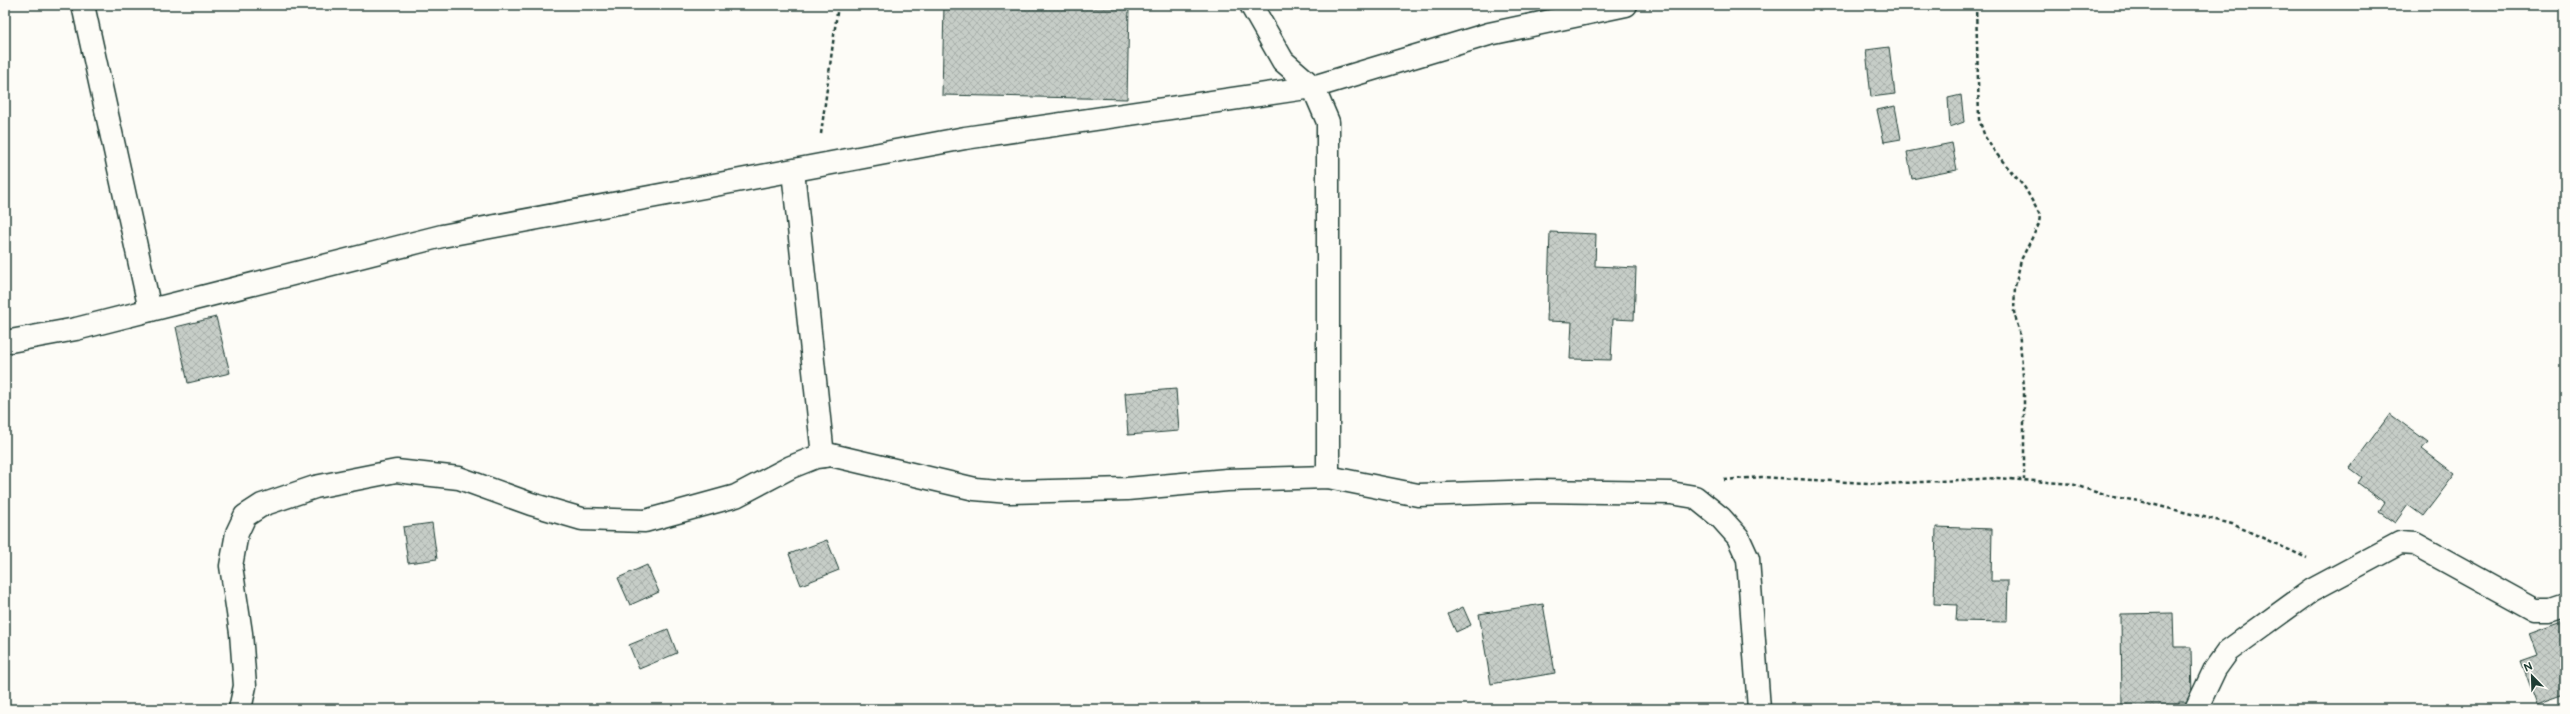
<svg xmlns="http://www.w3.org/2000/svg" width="2570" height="714" viewBox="0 0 2570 714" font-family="'Balsamiq Sans',sans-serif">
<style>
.building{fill:url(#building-cross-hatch);stroke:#1f3d34}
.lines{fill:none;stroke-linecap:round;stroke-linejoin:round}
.minor-casing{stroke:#1f3d34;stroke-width:25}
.path{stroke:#1f3d34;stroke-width:2.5;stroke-dasharray:4 3;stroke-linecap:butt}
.minor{stroke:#fdfcf7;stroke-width:22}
</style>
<defs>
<pattern id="building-cross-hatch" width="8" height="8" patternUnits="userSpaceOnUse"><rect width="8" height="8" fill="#c6cdc7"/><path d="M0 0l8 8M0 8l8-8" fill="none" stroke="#aab1ac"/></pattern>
</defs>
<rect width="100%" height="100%" fill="#fdfcf7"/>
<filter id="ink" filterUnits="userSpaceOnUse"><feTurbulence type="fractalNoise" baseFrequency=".025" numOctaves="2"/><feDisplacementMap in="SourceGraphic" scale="8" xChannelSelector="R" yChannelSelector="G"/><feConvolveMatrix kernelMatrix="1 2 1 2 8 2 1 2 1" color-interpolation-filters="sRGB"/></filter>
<g filter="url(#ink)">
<g class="building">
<path d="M944 5 1129 8 1127 99 942 95Z"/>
<path d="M1889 47 1895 94 1871 97 1866 50Z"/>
<path d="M1961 95 1964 122 1950 127 1948 98Z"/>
<path d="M1895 106 1901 139 1884 142 1877 110Z"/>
<path d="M1952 143 1957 170 1912 179 1907 152Z"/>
<path d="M1550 232 1596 234 1595 266 1636 268 1634 320 1613 319 1611 360 1570 359 1572 322 1547 321Z"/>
<path d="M216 317 230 373 188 383 176 327Z"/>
<path d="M1176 389 1179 431 1128 435 1125 393Z"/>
<path d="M2390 414 2428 442 2422 449 2455 474 2423 516 2408 505 2395 523 2379 512 2385 503 2358 483 2362 477 2350 468Z"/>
<path d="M432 523 437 559 408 563 403 527Z"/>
<path d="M1936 527 1992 529 1991 581H2008L2007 622 1956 621 1957 605 1934 604Z"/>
<path d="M827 540 839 570 801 585 789 554Z"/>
<path d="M647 565 659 592 630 605 618 578Z"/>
<path d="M1543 604 1555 673 1491 684 1479 614Z"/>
<path d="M1463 607 1471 625 1456 632 1448 614Z"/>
<path d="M2173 613 2174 647H2191L2192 702H2179V709H2122L2121 614Z"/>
<path d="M2565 620V694L2537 704 2521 661 2538 655 2530 633Z"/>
<path d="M668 629 677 653 639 669 629 645Z"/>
</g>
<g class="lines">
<g class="minor-casing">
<g id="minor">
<path d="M83 5 150 310"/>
<path d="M1251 5 1283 61 1313 87 1328 122V477"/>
<path d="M793 171 823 456"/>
<path d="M5 342 76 329 442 236 965 138 1313 87 1489 34 1626 5"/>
<path d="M240 709 245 686 241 633 231 566 237 533 245 516 262 505 315 487 396 471 459 478 531 504 582 519 645 521 736 496 791 467 816 457 831 455 975 489 1009 492 1127 489 1227 480 1328 477 1418 495 1538 491 1671 493 1695 497 1721 518 1738 537 1748 559 1759 709"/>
<path d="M2196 709 2215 669 2228 651 2312 590 2400 543 2415 544 2535 610H2550L2565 605"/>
</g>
</g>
<g class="path">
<path d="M1976 5 1979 119 1985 137 1995 152 2025 188 2040 215 2039 224 2021 260 2015 287 2014 312 2019 330 2024 387V479"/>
<path d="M821 134 838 5"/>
<path d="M1724 480 1761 477 1884 484 1997 478 2072 484 2107 496 2139 501 2232 524 2307 558"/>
</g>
<use href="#minor" class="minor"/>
</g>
</g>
<rect width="2570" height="714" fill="none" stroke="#fdfcf7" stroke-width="20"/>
<rect x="10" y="10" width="2550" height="694" fill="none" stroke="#1f3d34" stroke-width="1.5" filter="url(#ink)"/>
<g transform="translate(2532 676) rotate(337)" stroke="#fdfcf7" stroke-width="3" paint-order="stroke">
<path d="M0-3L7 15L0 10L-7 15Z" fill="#1f3d34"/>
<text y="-6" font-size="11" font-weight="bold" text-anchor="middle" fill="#1f3d34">N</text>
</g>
</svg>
